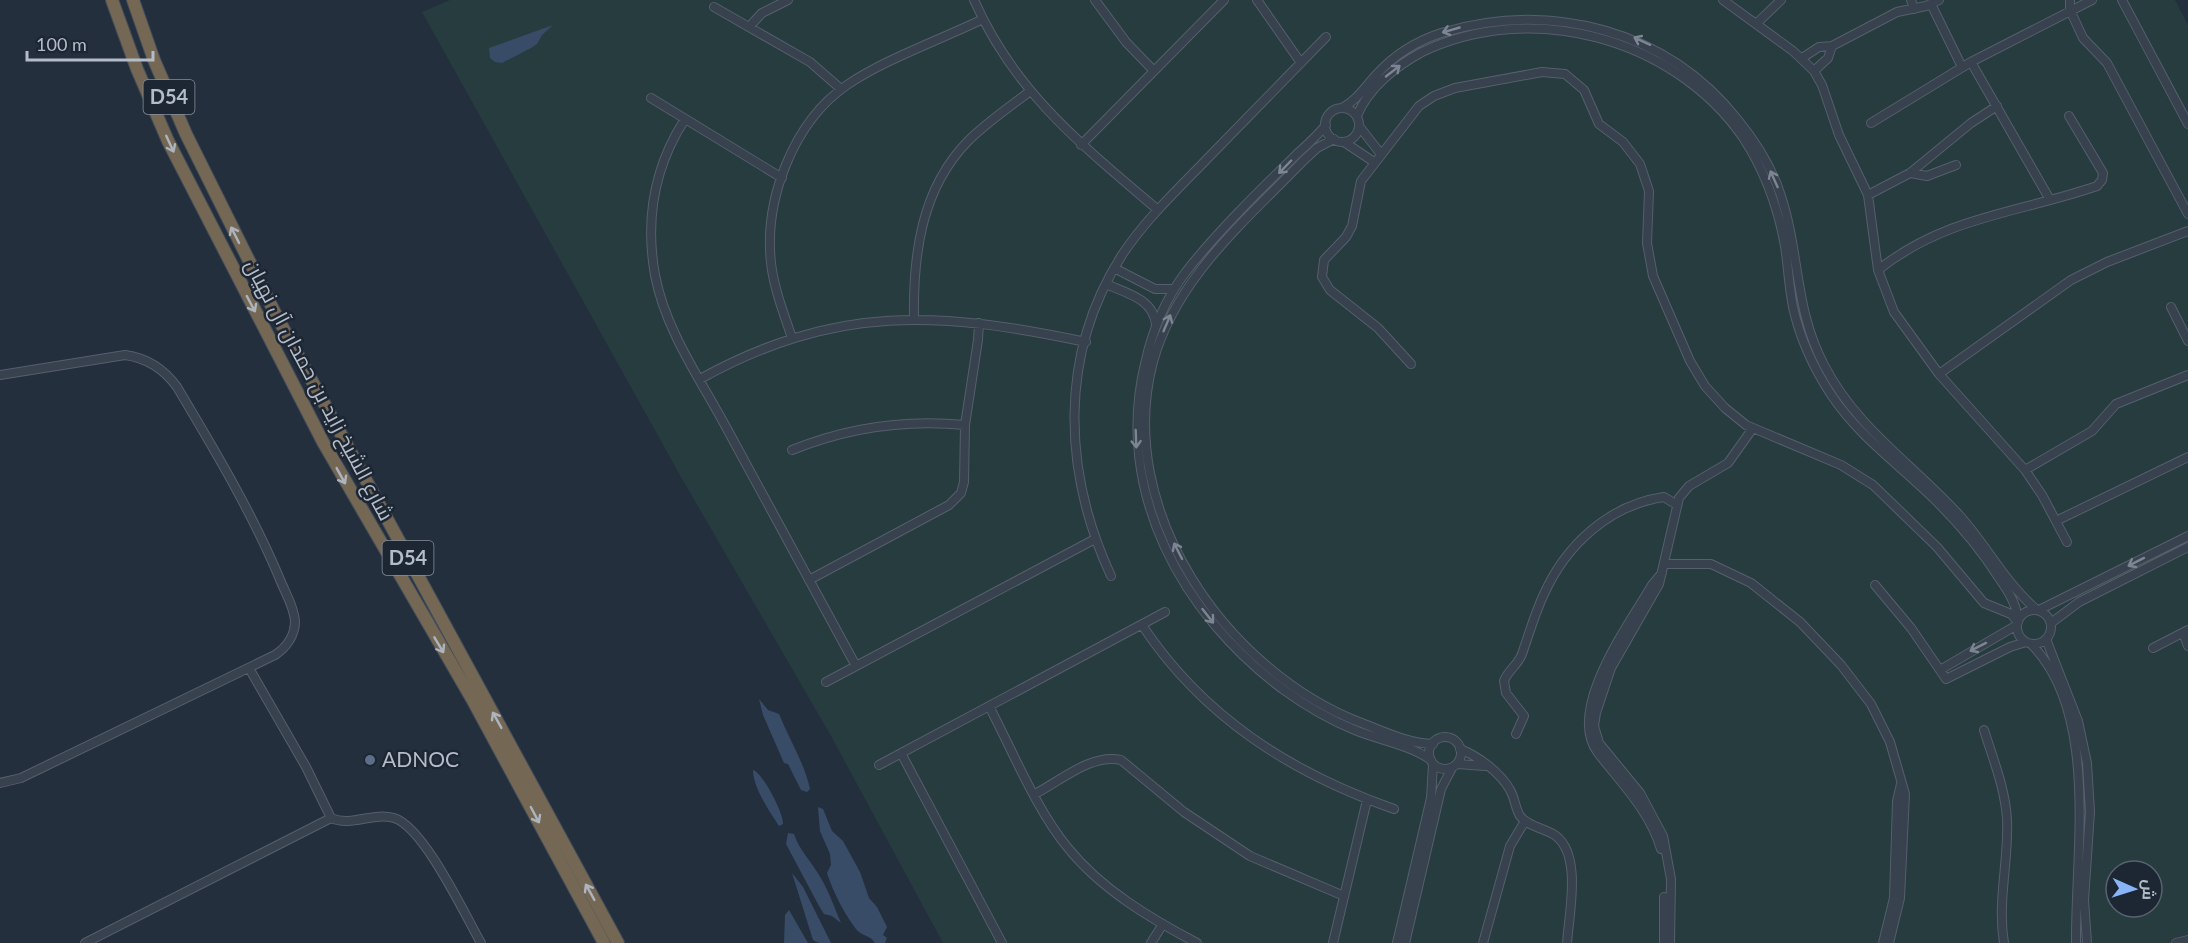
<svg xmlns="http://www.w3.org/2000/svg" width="2188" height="943" font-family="Lato,Cairo,sans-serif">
  <rect width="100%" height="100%" fill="#242f3e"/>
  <path fill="#263c3f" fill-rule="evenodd" d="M450,0h1725l13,25v918h-1245l-112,-207 -150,-259 -259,-465zM2116,871h36v36h-36z"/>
  <path fill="#394c67" d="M553,25l-11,10 -5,9 -6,4 -29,15 -7,-1 -5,-4 -1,-10z
    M759,699l9,11 11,4c10,25 25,48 31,75l-3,3 -6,-2 -13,-26 -4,-1 -21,-48z
    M753,770c10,3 31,44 30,54l-4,2c-10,-15 -26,-39 -26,-56z
    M818,807l5,2 9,22 11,10 17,31 9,26 8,9 10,20 -4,8 4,3 -2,5h-10c-4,-8 -14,-7 -19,-14 -12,-16 -23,-37 -29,-56l4,-8 -1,-11 -10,-23z
    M788,833l6,1c5,16 17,27 25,41 10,16 15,32 22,48l-9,-7 -8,-2 -5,-8 -33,-62z
    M792,873l11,14 28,56h-12l-6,-3z
    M789,910l19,33h-24l1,-28z"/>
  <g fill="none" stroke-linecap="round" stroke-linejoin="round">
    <g stroke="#565f6c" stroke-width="10">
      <path id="minor" d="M974,0c41,93 109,146 184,210
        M1095,0l31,42 28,29
        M1257,0l44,63
        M1723,0l70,51 21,20 8,14 17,50 29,60 10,75 16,42 45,62 86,96 17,25 25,47
        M1911,0l3,9
        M2070,0v10l13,28 24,25 81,151
        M2122,0l66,124
        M1931,4l31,63
        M714,7l96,55 31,27
        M1756,24l25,-24
        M749,27l13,-14 26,-13
        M1802,58l17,-11 13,-1 65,-34 29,-6 13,-6
        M1971,62l78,136
        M1814,71l14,-13 4,-12
        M651,98l131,80
        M1342,108c15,-8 23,-21 34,-33 17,-19 41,-34 65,-42 110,-33 226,-3 297,87 18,22 33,46 42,73 20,58 14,116 44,172 32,63 90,100 136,151 27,30 46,68 77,94
        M1325 125a17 17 0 1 1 34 0a17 17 0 1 1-34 0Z
        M1357,116c11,-28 39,-50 65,-64 109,-52 250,-15 320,84 22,33 36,71 43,110 3,20 4,41 8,61 7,32 21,62 39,89 27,40 64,66 98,99 25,24 50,53 69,83 9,13 17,25 19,41
        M685,119c-31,48 -40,100 -30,156 10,54 45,104 71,152 43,80 87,159 130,239
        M1871,123l100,-61 121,-62
        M1326,125c-9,11 -19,20 -29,29 -36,35 -82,80 -112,119 -20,27 -33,58 -40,91 -31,127 37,251 139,326 22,16 46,30 71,40 24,10 55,15 76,30
        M1359,126l21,27
        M1334,139l-17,9 -14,13c-58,60 -127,117 -150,201 -39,147 72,307 206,360 24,9 47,21 74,22
        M1344,142l30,20
        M1081,145l143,-145
        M1910,173l17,3 29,-11
        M1868,195l42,-22 61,-50 26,-17
        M1114,268l41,21h19
        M1878,270c68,-54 141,-57 219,-84l5,-6 1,-7 -34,-57
        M1106,284c20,9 48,15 50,41
        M2171,307l17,34
        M914,318c-1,-63 7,-129 54,-177 18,-18 40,-33 61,-49
        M792,338c-8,-24 -18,-49 -21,-75 -7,-63 22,-141 76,-178 36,-25 95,-46 136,-66
        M1411,364l-33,-36 -48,-38 -8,-13 2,-17 22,-23 6,-11 9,-45 58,-75 15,-10 21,-8 87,-16 23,2 19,16 15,34 24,18 17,22 9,27 -2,52 6,33 37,85 15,25 20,22 21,17 95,40 32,20 64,62 47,56 27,11 7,8
        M1939,374l132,-94 36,-18 81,-31
        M0,375l125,-20c22,3 39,14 52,32 37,62 76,127 104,195 5,12 13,25 14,39 0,14 -8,26 -20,34l-254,123 -21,5
        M700,379c136,-75 239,-68 386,-37
        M792,450c57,-23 112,-31 173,-25
        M2025,470l67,-39 24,-27 72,-29
        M2056,521l132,-64
        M1666,564h45l40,19 49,39 41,43 30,39 19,38 15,52 -5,104 -11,45
        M1111,576c-48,-104 -53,-221 11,-321 23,-35 54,-64 84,-95 40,-41 80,-82 120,-123
        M809,580l140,-75 12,-12 3,-11 1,-57 13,-85 1,-17
        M1875,585l36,43 35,51 64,-32 16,-5
        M2017 627a17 17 0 1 1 34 0a17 17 0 1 1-34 0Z
        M2039,610l149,-74
        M2051,623l28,-21 109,-55
        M1142,625c61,92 149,148 252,184
        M2183,633l5,13
        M2046,639l32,82 9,42 3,49 -6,88 3,43
        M2031,644c69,69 44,210 45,299
        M2153,648l35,-18
        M249,668l57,99 25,51c21,9 41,-6 63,0 30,9 71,97 87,125
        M1940,670l77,-45
        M826,682l269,-143
        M990,708c23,44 47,103 78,140 33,41 83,71 129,95
        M1984,730c9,29 21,58 23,89 2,42 -10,82 -3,124
        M1516,734l8,-18 -18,-23 -2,-12c4,-11 14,-16 18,-27 7,-20 13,-41 22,-60 22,-49 65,-89 120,-97l13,8
        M1429 753a16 16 0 1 1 32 0a16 16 0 1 1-32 0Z
        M1460,749c18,7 41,24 50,41 5,8 5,18 10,26 8,11 25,12 36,20 26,20 13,78 11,107
        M901,753l101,190
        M1457,764l28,2
        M879,765l286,-153
        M1035,794c25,-13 57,-41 86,-34l63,52 66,44 94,40
        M1661,849c-12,-39 -39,-65 -63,-96 -33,-43 32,-130 54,-168l10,-12
        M85,943l246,-125
        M1151,943l12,-19
        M1333,943l34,-143
        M1397,943l34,-145 2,-34
        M1405,943l36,-154 11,-21
        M1483,943l27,-97 15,-25
        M1664,943v-46
        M1670,943l1,-64 -8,-43 -23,-43 -41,-50 -5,-17 2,-13 15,-45 48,-84 20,-86 10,-12 39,-23 25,-35
        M1883,943l11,-45 3,-97 4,-17
        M2176,943l12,-3"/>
    </g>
    <g stroke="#434c59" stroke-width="14">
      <path id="highway" d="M112,0l25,69 31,72 155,301 149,257 132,244
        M133,0l21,60 32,74 89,179 343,630"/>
    </g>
    <use href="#minor" stroke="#38414e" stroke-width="8"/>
    <use href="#highway" stroke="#746855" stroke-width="12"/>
  </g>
  <defs><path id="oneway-shaft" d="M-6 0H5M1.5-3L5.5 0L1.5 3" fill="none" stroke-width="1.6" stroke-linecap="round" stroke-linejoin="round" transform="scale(1.5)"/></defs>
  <g stroke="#7c8592">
    <use href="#oneway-shaft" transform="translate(1451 30) rotate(164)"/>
    <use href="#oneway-shaft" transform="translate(1642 41) rotate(-155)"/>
    <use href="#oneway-shaft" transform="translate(1393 71) rotate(-38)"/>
    <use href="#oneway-shaft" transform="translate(1285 167) rotate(134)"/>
    <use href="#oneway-shaft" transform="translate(1774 179) rotate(-114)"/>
    <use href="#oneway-shaft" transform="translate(1167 323) rotate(-67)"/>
    <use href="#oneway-shaft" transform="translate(1136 439) rotate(88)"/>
    <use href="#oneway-shaft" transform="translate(1178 551) rotate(-117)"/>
    <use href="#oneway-shaft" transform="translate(2136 562) rotate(153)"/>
    <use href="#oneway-shaft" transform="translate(1208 616) rotate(52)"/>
    <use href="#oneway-shaft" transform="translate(1978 647) rotate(153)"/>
  </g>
  <g stroke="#aeb4bd">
    <use href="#oneway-shaft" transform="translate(170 144) rotate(65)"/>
    <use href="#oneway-shaft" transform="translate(235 235) rotate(-117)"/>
    <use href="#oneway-shaft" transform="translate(251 304) rotate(62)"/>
    <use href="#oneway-shaft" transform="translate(341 476) rotate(61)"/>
    <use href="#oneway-shaft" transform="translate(439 645) rotate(59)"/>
    <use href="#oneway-shaft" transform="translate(497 720) rotate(-119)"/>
    <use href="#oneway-shaft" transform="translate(535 815) rotate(62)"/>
    <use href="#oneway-shaft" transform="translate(590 892) rotate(-119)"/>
  </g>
  <circle fill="#5c6f8a" stroke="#1d2633" stroke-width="2" cx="370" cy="760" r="6"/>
  <g text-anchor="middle" stroke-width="5" stroke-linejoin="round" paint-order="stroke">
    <g fill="#1d2633" stroke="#878f9c" stroke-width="1.5">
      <rect x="143.5" y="80" width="51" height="34" rx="4.5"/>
      <rect x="382.5" y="541" width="51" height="34" rx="4.5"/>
    </g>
    <g font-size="20" font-weight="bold" fill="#b4bcc9">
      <text x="169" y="104">D54</text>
      <text x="408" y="565">D54</text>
    </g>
    <g font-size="21" fill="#b4bcc9" stroke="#1d2633">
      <text transform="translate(319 390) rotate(62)" y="7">شارع الشيخ زايد بن حمدان آل نهيان</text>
    </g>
    <g font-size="21" fill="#b4bcc9" stroke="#1d2633" text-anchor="start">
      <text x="382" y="767">ADNOC</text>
    </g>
  </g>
  <g transform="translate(2134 889) rotate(93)"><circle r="28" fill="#1d2633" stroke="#59626f" stroke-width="1.5"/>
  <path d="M0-4.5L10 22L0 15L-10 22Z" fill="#8ab4f8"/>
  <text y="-9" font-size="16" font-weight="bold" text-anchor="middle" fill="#b4bcc9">ش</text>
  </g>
  <path d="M27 51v9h126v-9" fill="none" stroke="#b4bcc9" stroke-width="3"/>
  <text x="36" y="51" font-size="18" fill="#b4bcc9" stroke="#1d2633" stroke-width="4.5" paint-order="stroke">100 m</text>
</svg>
